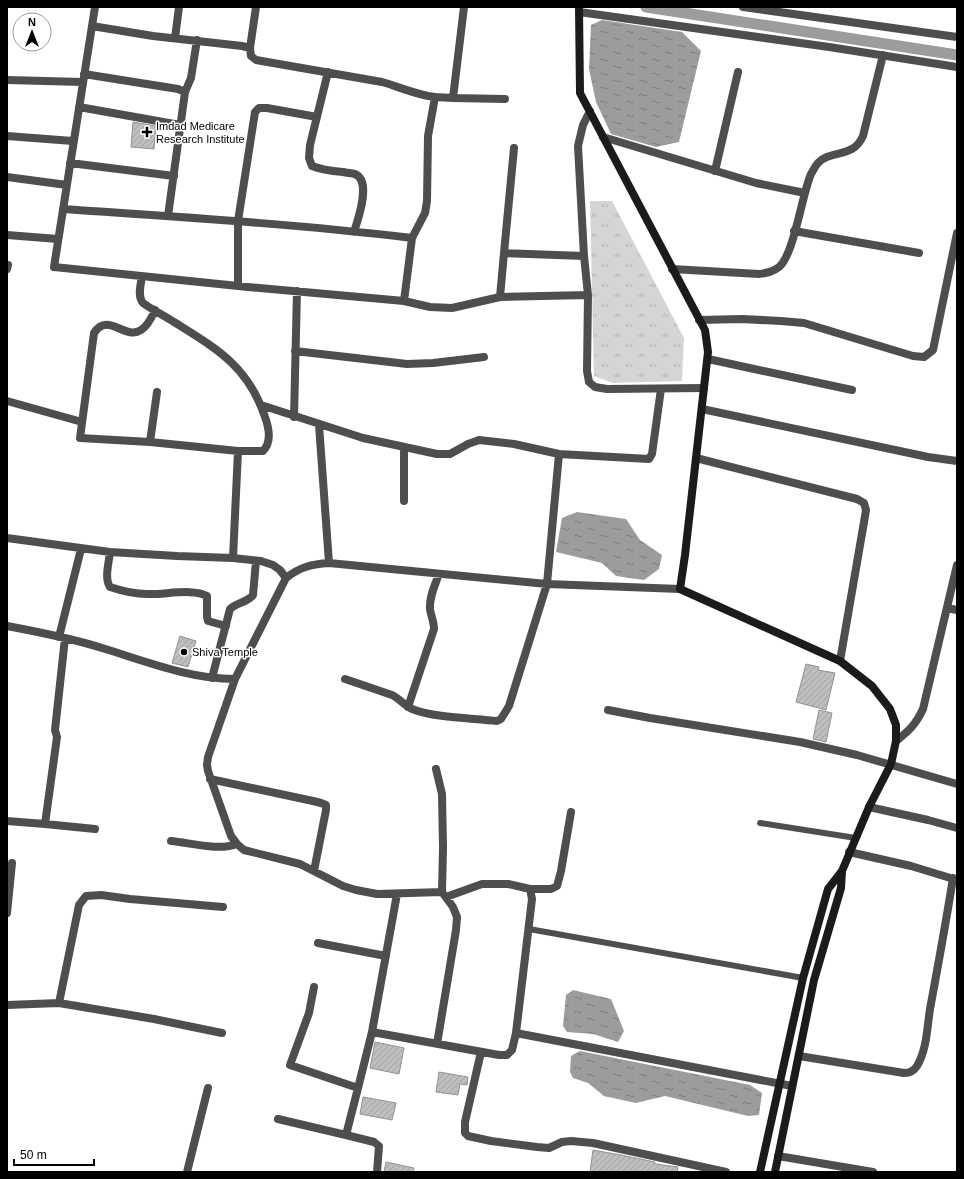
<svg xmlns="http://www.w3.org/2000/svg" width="964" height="1179" font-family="Arial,sans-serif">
  <defs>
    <pattern id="grass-tufts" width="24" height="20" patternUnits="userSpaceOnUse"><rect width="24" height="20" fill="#d5d5d5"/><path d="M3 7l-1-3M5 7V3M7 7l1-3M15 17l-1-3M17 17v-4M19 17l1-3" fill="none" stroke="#b5b5b5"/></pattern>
    <pattern id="water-ripples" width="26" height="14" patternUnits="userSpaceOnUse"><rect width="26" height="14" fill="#9c9c9c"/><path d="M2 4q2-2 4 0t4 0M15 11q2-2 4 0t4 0" fill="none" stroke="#7d7d7d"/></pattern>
    <pattern id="building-hatch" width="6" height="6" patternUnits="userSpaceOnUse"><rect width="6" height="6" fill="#bebebe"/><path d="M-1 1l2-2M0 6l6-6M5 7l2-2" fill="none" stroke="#a2a2a2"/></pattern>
  </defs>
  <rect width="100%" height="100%" fill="#fff"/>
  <path fill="url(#grass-tufts)" d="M590,201h22l72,137 -2,43 -69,2 -19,-7z"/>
  <path fill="url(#water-ripples)" d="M602,20l80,12 19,19 -22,91 -23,5 -45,-13 -15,-32 -7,-33 2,-44z
    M577,512l49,7 14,21 22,15 -3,14 -15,11 -28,-4 -14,-13 -46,-11 6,-34z
    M573,990l38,9 13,32 -6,11 -25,-8 -26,-2 -4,-6 3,-31z
    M580,1051l170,34 12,8 -3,22 -11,1 -83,-20 -29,7 -32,-7 -16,-13 -15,-5 -3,-6 1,-16z"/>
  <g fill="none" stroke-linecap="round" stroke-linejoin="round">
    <path stroke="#9c9c9c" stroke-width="11" d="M646,7l311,48"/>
  </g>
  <path fill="url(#building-hatch)" stroke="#929292" d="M133,122l23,4 -2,23 -23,-2z
    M180,636l16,5 -8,26 -16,-4z
    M806,664l13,3 -1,3 17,3 -9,37 -30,-8z
    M819,710l13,3 -6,29 -13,-3z
    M375,1042l29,6 -5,26 -29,-6z
    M439,1072l29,5 -1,8 -7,-1 -2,11 -22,-3z
    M363,1097l33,6 -4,17 -32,-6z
    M593,1150l28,5 34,7v2l23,3 -1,5h-87z
    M386,1162l28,6 -1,4h-29z"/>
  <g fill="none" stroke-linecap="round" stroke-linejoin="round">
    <path stroke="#4e4e4e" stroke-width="6" d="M760,823l96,15
      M529,929l274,49"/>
    <path stroke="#4e4e4e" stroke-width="8" d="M95,7l-41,260 194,20 156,14 8,-63 13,-25 2,-12 1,-65 7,-39 18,1 11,-91
      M743,7l214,30
      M579,12l250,35 128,20
      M92,26l61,10 89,10 8,2 1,8 5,4 126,22c18,5 34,13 53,15
      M175,38l4,-31
      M250,48l6,-41
      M328,72l-18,73 -1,13 3,8c10,4 20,5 31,6 4,1 8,1 12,2 17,7 3,45 -1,58
      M84,74l94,15 7,3 -17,124
      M7,80l76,2
      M185,92l6,-14 6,-38
      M453,98l52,1
      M79,107l101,18
      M7,136l66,5
      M603,137l153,46 49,10
      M514,148l-10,105 80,3 -6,-110 5,-21 7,-14
      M70,163l104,13
      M715,171l23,-99
      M7,177l60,8
      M63,209c117,8 233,15 349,29
      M794,231l125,22
      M7,235l51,4
      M504,253l-4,44 88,-2
      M584,256l4,39 -1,76 2,11 6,5 12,2 97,-1
      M7,269l1,-4
      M672,269l87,5c8,-1 14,-2 20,-7 15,-12 23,-73 32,-93 2,-3 4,-8 7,-11 13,-14 35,-4 45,-27l20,-81
      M142,276c-1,8 -5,20 1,27 6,5 24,14 31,19 43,27 74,44 91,95 4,11 7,25 -2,34h-25l-88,-9 -70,-4 14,-105c14,-22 31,8 47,-3 7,-4 11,-13 14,-20
      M238,286v-65l17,-109 4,-4h8l50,9
      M404,301l26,6 22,1 48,-11
      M699,320l43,-1 39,2 23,2 109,33 11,1 9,-7 24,-117
      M295,351l112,13 26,-1 51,-6
      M708,359l144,31
      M7,401l75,21
      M261,405l102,33 74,16h13l18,-10 11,-4 35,4 45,10 90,5 3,-5 9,-65
      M702,409l226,48 29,4
      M294,417l3,-126
      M319,425l10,138
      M150,442l7,-50
      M404,448v53
      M696,458l161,41 7,4 2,7 -2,12 -24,139
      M7,538l103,14 67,4 56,2 28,3 12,4 7,5 6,8
      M110,552c-1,11 -6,26 0,35 12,4 24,7 37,7 16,1 47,-6 60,2v21l1,4 18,5
      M233,558l5,-107
      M947,608l10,2
      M7,626c32,6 64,12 95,22 43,13 87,31 133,31
      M59,637l22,-88
      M65,638l-10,92 2,7 -12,87 50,5
      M212,678l18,-69c7,-7 17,-6 23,-14l3,-34
      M345,679l47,16c8,4 13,11 20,14 23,9 60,9 85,12l4,-2 8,-13 38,-122 12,-130
      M408,707l26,-78c0,-7 -3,-13 -4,-20 -1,-12 5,-24 9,-35
      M608,710l42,8 150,24 57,13 100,29
      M896,741c13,-10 20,-17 27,-32l34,-144
      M436,769l6,25 1,53 -1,45 11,15 4,10 -1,13 -19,114
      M210,779l103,22 8,2 5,2v5l-12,61
      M869,807l59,13 29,8
      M7,821l38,3
      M171,841c20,2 48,10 66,3
      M849,852l62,14 46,14
      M530,889h21l6,-3 4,-15 10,-59
      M442,892l-65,2 -21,-4 -13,-4 -43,-22 -56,-14 -7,-6 -6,-8 -23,-65 -1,-6 1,-8 27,-78 51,-101c14,-11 26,-14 43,-15l218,21 133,5
      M397,894l-25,138 127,23h8l5,-5 4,-17 16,-134 -2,-10 -22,-5h-26l-36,13
      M7,913l5,-50
      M318,943l68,13
      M314,987l-5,26 -19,52 68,23
      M59,1003l20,-98 7,-9 15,-1 29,4 93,8
      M7,1005l52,-2 95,16 68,14
      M516,1033l276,53
      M481,1052l-16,70v11l3,3 23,5 46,6 12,1 13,-6 9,-1 22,2 133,29
      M799,1056l105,17c6,0 10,-2 13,-7 10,-17 10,-38 13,-57 8,-43 16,-87 23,-131
      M278,1119l68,16 12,-47 14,-56
      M346,1135l28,7 5,4 -2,26
      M778,1156l95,16
      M187,1172l21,-84"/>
    <path stroke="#1b1b1b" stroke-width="8" d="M579,7l1,86 125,237 3,22 -23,203 -5,34 160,72 32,25 18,23 6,16v16l-5,23 -22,43 -27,64 -14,18 -25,89 -43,194
      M775,1172l39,-192 27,-92 1,-17"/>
  </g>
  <g fill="#000" stroke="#fff" stroke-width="1.5">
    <path d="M145 126h4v4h4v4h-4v4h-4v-4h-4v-4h4z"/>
    <circle cx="184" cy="652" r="4"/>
  </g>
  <g text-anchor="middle" stroke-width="3" stroke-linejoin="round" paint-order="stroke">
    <g font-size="11" fill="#000" stroke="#fff" text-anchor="start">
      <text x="156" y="130">Imdad Medicare<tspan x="156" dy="13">Research Institute</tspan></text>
      <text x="192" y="656">Shiva Temple</text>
    </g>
  </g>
  <rect width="964" height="1179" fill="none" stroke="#000000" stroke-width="16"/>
  <g transform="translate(32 32)"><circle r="19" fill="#ffffff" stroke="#999999"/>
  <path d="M0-3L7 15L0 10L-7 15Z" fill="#000000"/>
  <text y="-6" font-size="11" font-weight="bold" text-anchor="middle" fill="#000000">N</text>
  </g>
  <path d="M14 1159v6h80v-6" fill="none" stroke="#000000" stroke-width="2"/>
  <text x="20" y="1159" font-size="12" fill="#000000" stroke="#ffffff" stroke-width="3" paint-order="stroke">50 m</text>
</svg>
